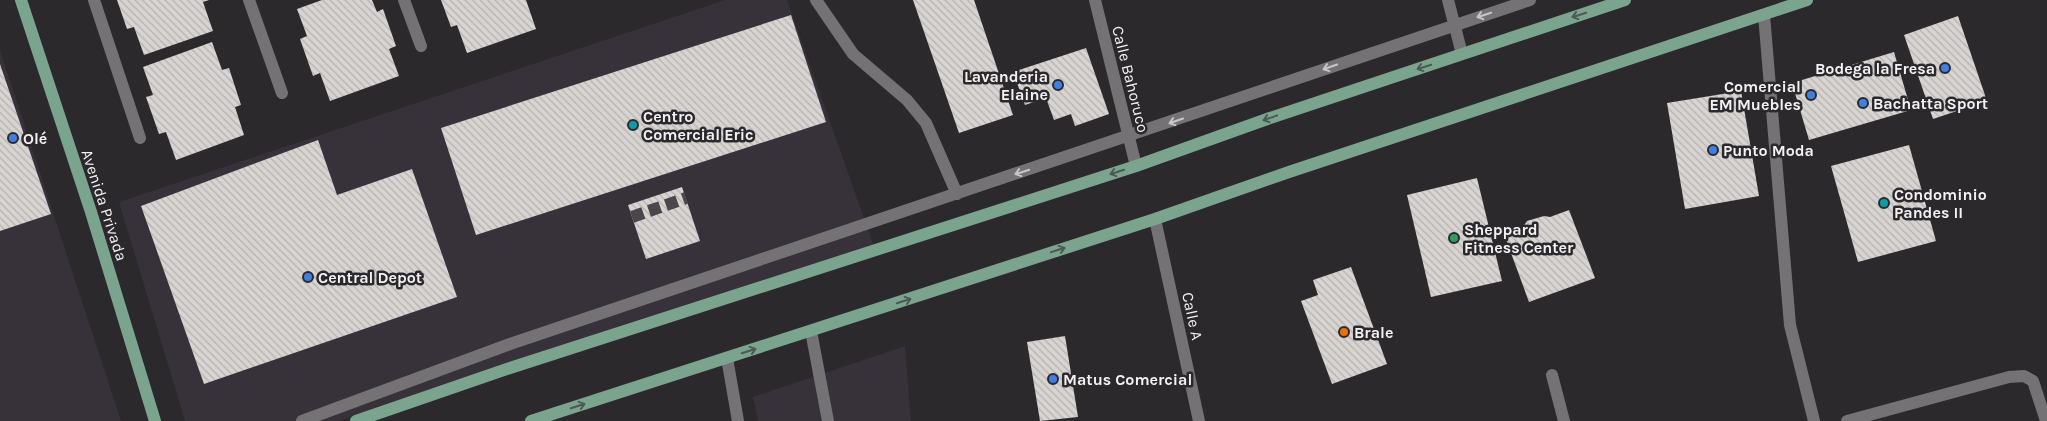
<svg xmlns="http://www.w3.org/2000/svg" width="2047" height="421" font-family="Karla,sans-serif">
  <defs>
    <pattern id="building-back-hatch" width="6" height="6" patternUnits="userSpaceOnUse" patternTransform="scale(1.25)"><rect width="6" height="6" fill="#d7d4d2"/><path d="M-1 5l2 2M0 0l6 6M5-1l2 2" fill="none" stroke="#b4b1b0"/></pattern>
  </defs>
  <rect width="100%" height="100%" fill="#2b292c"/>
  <path fill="#373139" d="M725,0h62l89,252 -537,169h-154l-66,-219z
    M0,50l121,371h-121z
    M905,346l6,75h-153l-5,-24z"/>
  <path fill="url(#building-back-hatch)" d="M117,0h92l-6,2 10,29 -69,24 -10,-28 -7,2z
    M322,0h50l5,12 6,-3 13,37 -7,3 10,27 -69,25 -10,-28 -7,3 -13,-37 7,-3 -10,-27z
    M441,0h85l10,29 -69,24 -10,-28 -6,2z
    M913,0h61l39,115 -54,18z
    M791,15l35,107 -350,113 -35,-107z
    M1958,16l29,85 -54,18 -29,-84z
    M212,42l10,28 7,-2 12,37 -6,2 9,28 -68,25 -10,-28 -7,2 -13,-37 7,-2 -10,-28z
    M1086,48l23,66 -34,12 -4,-12 -17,6 -8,-22 -21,7 -12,-33z
    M1894,52l17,58 -102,30 -17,-57z
    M0,64l51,150 -51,17z
    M1741,91l18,105 -74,13 -18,-106z
    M318,140l19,55 75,-26 45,128 -253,87 -63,-178z
    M1909,145l27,96 -78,21 -27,-96z
    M1477,178l25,103 -71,16 -24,-102z
    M682,187l18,54 -54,18 -18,-54z
    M1569,210l26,68 -66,24 -25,-68 19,-7 4,-6 17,-5 6,1z
    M1351,267l36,97 -55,20 -31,-83 17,-6 -5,-15z
    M1065,336l13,81 -38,4 -13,-79z"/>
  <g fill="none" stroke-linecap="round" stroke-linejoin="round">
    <path stroke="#49474a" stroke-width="12" stroke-dasharray="12 6" stroke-linecap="butt" d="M632,217l54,-19"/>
    <path stroke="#747274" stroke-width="12" d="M94,0l46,138
      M249,0l33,93
      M404,0l17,46
      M816,0l37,54 54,46 19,23 31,71
      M1095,0l41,166
      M1448,0l14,54
      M1764,15l26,310 24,96
      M1155,219l44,202
      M811,331l17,90
      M727,358l11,63
      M1552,375l12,46
      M302,421l208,-77 1020,-344
      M1847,421l162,-44 15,-1 9,5 13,40"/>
    <path stroke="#7ba48e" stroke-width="12" d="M21,0l70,212 64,209
      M356,421l154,-53 626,-202 134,-48 355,-118
      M531,421l624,-202 134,-47 518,-172"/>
  </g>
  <defs><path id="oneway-shaft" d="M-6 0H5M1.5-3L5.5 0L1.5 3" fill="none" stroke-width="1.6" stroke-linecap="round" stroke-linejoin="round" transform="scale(1.25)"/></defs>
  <g stroke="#c7c5c7">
    <use href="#oneway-shaft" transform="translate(1484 15) rotate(162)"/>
    <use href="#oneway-shaft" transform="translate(1330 67) rotate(161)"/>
    <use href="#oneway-shaft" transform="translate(1176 121) rotate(161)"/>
    <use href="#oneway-shaft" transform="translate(1022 172) rotate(162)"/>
  </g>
  <g stroke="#4b5a53">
    <use href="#oneway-shaft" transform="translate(1579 15) rotate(162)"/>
    <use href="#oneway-shaft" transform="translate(1424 67) rotate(162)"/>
    <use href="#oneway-shaft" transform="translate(1270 118) rotate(161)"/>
    <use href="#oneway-shaft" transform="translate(1117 172) rotate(162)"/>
    <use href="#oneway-shaft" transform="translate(1058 250) rotate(-18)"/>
    <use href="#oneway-shaft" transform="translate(904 301) rotate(-18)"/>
    <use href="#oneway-shaft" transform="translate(749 351) rotate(-18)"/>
    <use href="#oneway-shaft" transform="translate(578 406) rotate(-18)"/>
  </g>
  <g fill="#3f7fe0" stroke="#2b292c" stroke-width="2">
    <circle cx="1945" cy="68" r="5"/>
    <circle cx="1058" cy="85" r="5"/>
    <circle cx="1811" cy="95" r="5"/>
    <circle cx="1863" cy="103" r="5"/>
    <circle cx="13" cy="138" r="5"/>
    <circle cx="1713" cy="150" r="5"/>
    <circle cx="308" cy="277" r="5"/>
    <circle cx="1053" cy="379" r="5"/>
  </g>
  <g fill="#0f9aa8" stroke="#2b292c" stroke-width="2">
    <circle cx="633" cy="125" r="5"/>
    <circle cx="1884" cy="203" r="5"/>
  </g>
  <circle fill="#2e9e5b" stroke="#2b292c" stroke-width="2" cx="1454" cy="238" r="5"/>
  <circle fill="#e8710a" stroke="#2b292c" stroke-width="2" cx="1344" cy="332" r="5"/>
  <g text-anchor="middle" stroke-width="5" stroke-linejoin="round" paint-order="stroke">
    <g font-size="16" font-weight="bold" fill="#f3f1f3" stroke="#2b292c" text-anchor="start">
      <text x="1935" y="74" text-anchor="end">Bodega la Fresa</text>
      <text x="1048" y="82" text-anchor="end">Lavanderia<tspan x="1048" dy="18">Elaine</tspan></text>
      <text x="1801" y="92" text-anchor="end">Comercial<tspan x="1801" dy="18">EM Muebles</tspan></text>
      <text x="1873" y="109">Bachatta Sport</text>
      <text x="643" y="122">Centro<tspan x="643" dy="18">Comercial Eric</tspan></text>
      <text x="23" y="144">Olé</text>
      <text x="1723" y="156">Punto Moda</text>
      <text x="1894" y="200">Condominio<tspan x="1894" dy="18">Pandes II</tspan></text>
      <text x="1464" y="235">Sheppard<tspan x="1464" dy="18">Fitness Center</tspan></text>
      <text x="318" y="283">Central Depot</text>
      <text x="1354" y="338">Brale</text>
      <text x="1063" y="385">Matus Comercial</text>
    </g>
    <g font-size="16" fill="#f3f1f3" stroke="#2b292c">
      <text transform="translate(1131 79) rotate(76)" y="6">Calle Bahoruco</text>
      <text transform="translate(105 205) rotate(72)" y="6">Avenida Privada</text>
      <text transform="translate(1193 316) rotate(78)" y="6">Calle A</text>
    </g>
  </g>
</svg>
